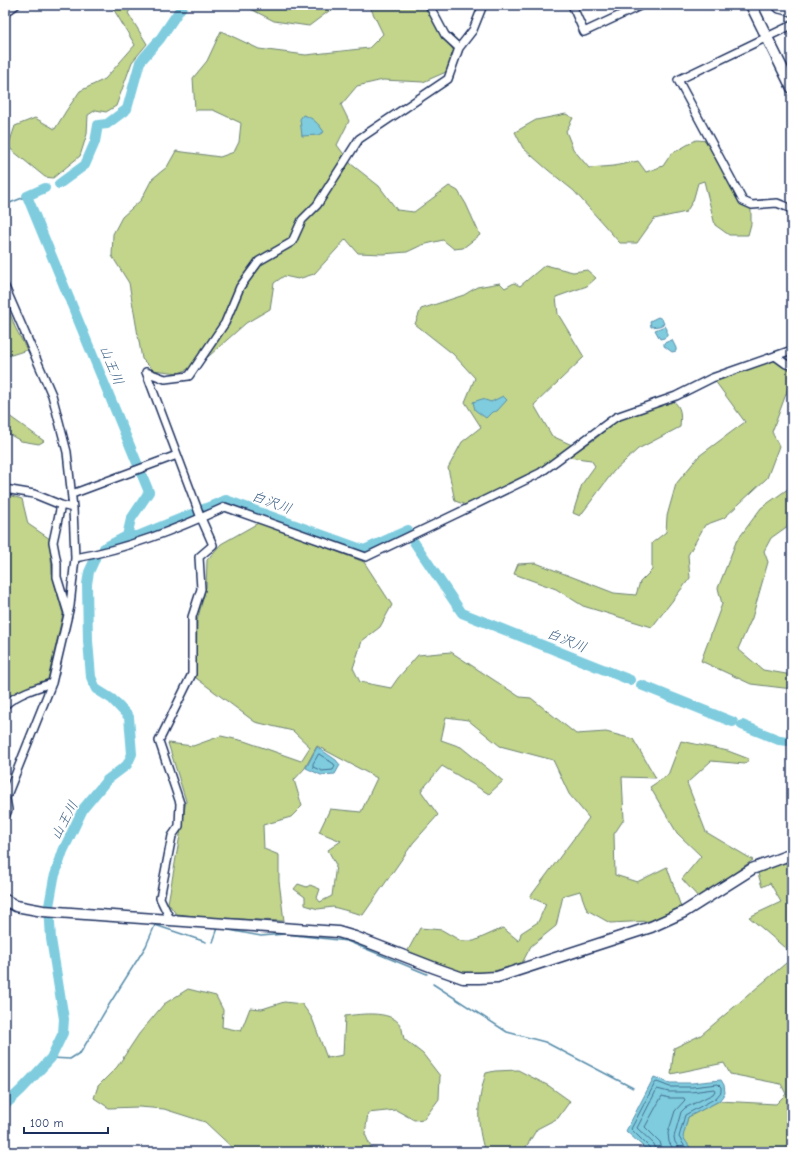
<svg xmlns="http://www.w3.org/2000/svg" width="797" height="1157" font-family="'Comic Neue','Klee One',sans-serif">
  <rect width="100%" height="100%" fill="#fff"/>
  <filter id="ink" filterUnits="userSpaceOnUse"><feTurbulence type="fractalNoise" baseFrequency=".025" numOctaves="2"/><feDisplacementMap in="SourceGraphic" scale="8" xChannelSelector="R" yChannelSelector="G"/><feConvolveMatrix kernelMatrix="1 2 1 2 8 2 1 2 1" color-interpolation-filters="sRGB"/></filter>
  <g filter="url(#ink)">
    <path fill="#c2d58b" stroke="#6e8274" d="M111,5h23l-6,8 19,31 -15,18 -16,44 -10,6 -10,-2 -8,5 -1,19 -7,22 -27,22 -8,-1 -37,-30 7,-21 20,-8 20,11 11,-18 14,-20 25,-12 30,-34z
      M243,5h94l-28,21 -35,-5z
      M369,5h56l18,31 11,15 -8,21 -23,10 -40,-2 -26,6 -16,19 8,16 -12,24 14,19 28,22 18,24 17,2 35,-26 9,5 8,13 14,31 -17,13 -9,1 -11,-9 -21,5 -15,7 -24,2 -25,-1 -12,-14 -32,35 -16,5 -14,-3 -10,7 -4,26 -24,14 -46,41 -21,9 -26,-3 -11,-11 -13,-76 -17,-27 1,-22 9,-17 19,-17 11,-21 15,-12 9,-16 44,6 14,-5 5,-10 2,-19 -28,-13h-18l-2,-32 14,-17 14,-30 38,18 47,6 63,-7 14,-14z
      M566,114l7,4 -7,13 7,18 16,19 25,-2 24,-5 8,11 17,-6 8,-12 25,-14 14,1 32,62 9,6v15l-3,11h-19l-14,-10 -11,-44 -6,2 -5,18 -7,11 -32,7 -17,24h-17l-46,-52 -26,-21 -25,-22 -8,-16 21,-12z
      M545,265l28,7 14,-2 9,8 -9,8 -31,11 2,17 26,43 -50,48 18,31 20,9 -30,23 -76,37 -11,-4 -7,-33 14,-26 19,-15 -16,-25 10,-24 -22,-24 -38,-30 6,-15 43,-14 13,-8 23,-4 5,5 9,-5 6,3z
      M5,300l10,27 12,23 -22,7z
      M773,360l13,7 6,1v17l-3,1 -17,46 7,14 -12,32 -43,40 -19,7 -17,30 2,23 -38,49 -69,-21 -27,-17 -42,-15 4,-10 18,-1 78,30 22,2 4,-13 12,-12v-27l14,-11 1,-16 9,-32 23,-28 46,-34 -30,-41z
      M672,400c10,7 9,15 8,27l-42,22 -25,23 -33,44 -7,-3 9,-29 13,-18 -4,-6 -23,-3 27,-18 24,-20z
      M5,413l39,28 -5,3 -18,-3 -16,-9z
      M792,486v37l-21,15 -7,13 4,11 -16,56 -14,31 25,21 29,5v14l-41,-5 -50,-23 21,-57 -4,-16 18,-46 25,-34z
      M5,494l17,5 6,25 22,15 2,35 11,40 -15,65 -43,20z
      M260,522l104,40 28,43 -12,22 -18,14 -9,27 7,14 31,6 7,-10 20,-23 33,-3 69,45 11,1 45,36 30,-2 27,7 23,39 -34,-1 2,42 -10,15 1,41 22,7 30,-15 14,40 -31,14 -40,2 -23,-13 -7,-19 -17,5 -7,30 -25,20 -9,17c-14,4 -40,13 -54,11 -21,-3 -42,-13 -62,-20l14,-26 22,2 19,11h13l29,-13 16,13 2,-8 17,-11 8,-18 -16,-7 59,-79 -20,-24 -16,-34 -53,-14 -32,-26 -22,-3 -5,23 20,7 42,34 -14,13 -47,-28 -21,25 17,24 -25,28 -50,72 -30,-8 -15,2 -13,-4v-8l-11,-8 4,-5 9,3 3,-2 10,4 -3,9 3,4 12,-6 4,-31 -8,-15 13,-9 -22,-9 11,-23 31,3 16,-34 -60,-32 -12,22 -11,12 8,26 -11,11 -28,8 1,24 15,6v26l5,40 -72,-3 -36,-4 -8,-11 18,-102 -18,-58 25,3 28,-10 23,5 57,20 9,-14 -17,-16 -38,-9 -59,-44 1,-57 9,-34 1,-27 14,-16z
      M681,741l47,10 21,8 -4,5 -34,-3 -24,22 19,49 47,28 -54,38 -17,-19 19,-23 -24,-23 -27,-46 18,-12z
      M790,862l2,7v85l-43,-37 32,-15 -11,-19 -8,4 -5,-17z
      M792,958v194h-99l-11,-15 6,-20 31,-16 57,3 10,-10 -5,-10 -51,-10 -6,-11 -53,11 3,-26 27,-13z
      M188,989l28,7 7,14 -1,17 19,4 9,-23 12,1 22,-7 18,2 10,14 15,40 16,-3 2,-39c16,-2 51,-7 57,13 1,3 1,7 2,10l19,15 17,22 -1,23 -15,20 -10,1 -18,-10 -28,3 -3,21 8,18h-136l-32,-30 -41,-13 -25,-2 -30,1 -15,-10 4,-12 19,-19 22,-33 25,-30z
      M518,1070l31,16 21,15 -12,17 -21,11 -14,23h-38c-9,-29 -8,-50 1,-79l9,-2z"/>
    <path fill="#7fccde" stroke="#578dab" d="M303,115c9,2 16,9 21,17l-6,3 -16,1 -2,-17z
      M658,317l4,2 2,5 -5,2 -8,1 -1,-6z
      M665,326l2,3v7l-3,2 -4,1 -5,-9z
      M672,340l4,8v3l-4,1 -8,-6v-3z
      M503,396l4,4 -10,11 -5,1 -6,6 -11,-8 -2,-8 9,-3 9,3z
      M317,747l19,13 4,5 -5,9 -14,1 -15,-7z
      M654,1077l16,6h22l29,-3 3,5 1,8 -6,8 -31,16 -5,20 10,15h-44l-23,-21z"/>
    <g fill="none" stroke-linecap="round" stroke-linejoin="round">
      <path stroke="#436e91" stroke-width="1" d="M319,754l15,10 1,2 -2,4 -11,1 -9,-4v-3z
        M652,1152l-2,-4 -19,-19 24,-46 2,-1 13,5h22l26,-3 3,3v5l-5,6 -31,17 -6,22 9,15
        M657,1152l-3,-8 -17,-16 20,-39 12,3h22l23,-3 1,2 -2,3 -28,14 -4,4 -7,25 1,5 7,10
        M663,1152l-3,-10 -15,-15 17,-31 7,2h15l1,2 -10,11 -7,22 1,9 6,10"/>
      <path stroke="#578dab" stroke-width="1.5" d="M5,205l22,-9
        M213,942l5,-14 43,8 24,-2 62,7 80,33
        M433,984l74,48 38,10 88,46
        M51,1058l19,1 11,-7 26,-44 39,-62 9,-21 51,17"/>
      <path stroke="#7fccde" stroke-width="10" d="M59,184l26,-19 10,-23 3,-17 9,-1 20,-15 13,-47 20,-23 23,-34
        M45,188l-18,8 122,296 -18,27 -4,17
        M414,542l48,71 168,67
        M104,548l23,-12h11l88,-36 138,50 44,-20
        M641,685l92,37
        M742,725l37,15 9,1
        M5,1105l17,-16 29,-31 12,-25 1,-14 -13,-80 -2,-33 5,-28 9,-27 20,-42 24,-29 20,-15 5,-11 -3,-37 -17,-18 -16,-10 -5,-12 -3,-36 -1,-57 2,-12 6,-13"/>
      <g stroke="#1b2f5e" stroke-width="10">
        <path id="street" d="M429,5l16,30 14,13
          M572,5l12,27 58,-27
          M775,5l4,4 13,3
          M5,13l11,-8
          M792,25l-114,55 65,121 9,4 25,-2 15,6
          M5,287l47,108 15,57 6,56 -12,-3 -8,37 4,21v14l11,36
          M775,356l11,8 6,1
          M146,372l55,146 12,27 -14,12 2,32 -9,28v57l-33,67 21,62 -1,23 -7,10 -12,62 10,21
          M146,372l19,7 24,-3 36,-53 15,-36 19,-26 33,-19 10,-22 15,-15 42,-66 89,-60 11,-31 14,-18 10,-25
          M5,489l29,5 27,11
          M72,494l105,-39
          M75,558c52,-9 102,-29 150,-51l141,50 94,-45 80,-39 76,-56 60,-21 36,-18 80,-28
          M5,705c12,-11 31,-17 47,-22
          M5,817l3,-7 -2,-12 46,-115 18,-77 5,-48 -2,-50"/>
      </g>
      <g stroke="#1b2f5e" stroke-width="13">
        <path id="secondary" d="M751,5l41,83
          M5,900l11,6 27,5 295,21 17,5 80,31 28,10h16l18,-1 154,-50 33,-15 68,-43 40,-15"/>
      </g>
      <use href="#street" stroke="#fff" stroke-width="7"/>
      <use href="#secondary" stroke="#fff" stroke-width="10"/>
    </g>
  </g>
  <g text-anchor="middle" stroke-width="3" stroke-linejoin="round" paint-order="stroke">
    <g font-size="14" font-style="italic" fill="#395e84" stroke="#fff">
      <text transform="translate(112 365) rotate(68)" y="5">山王川</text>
      <text transform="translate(272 502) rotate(20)" y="5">白沢川</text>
      <text transform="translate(567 640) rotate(22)" y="5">白沢川</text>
      <text transform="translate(64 820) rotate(-62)" y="5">山王川</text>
    </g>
  </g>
  <rect width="797" height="1157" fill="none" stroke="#fff" stroke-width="20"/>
  <rect x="10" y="10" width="777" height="1137" fill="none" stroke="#1b2f5e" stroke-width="1.5" filter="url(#ink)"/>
  <path d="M24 1127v6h84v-6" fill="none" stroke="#1b2f5e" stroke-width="2"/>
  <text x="30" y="1127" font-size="12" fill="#1b2f5e" stroke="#ffffff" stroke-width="3" paint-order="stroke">100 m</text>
</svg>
